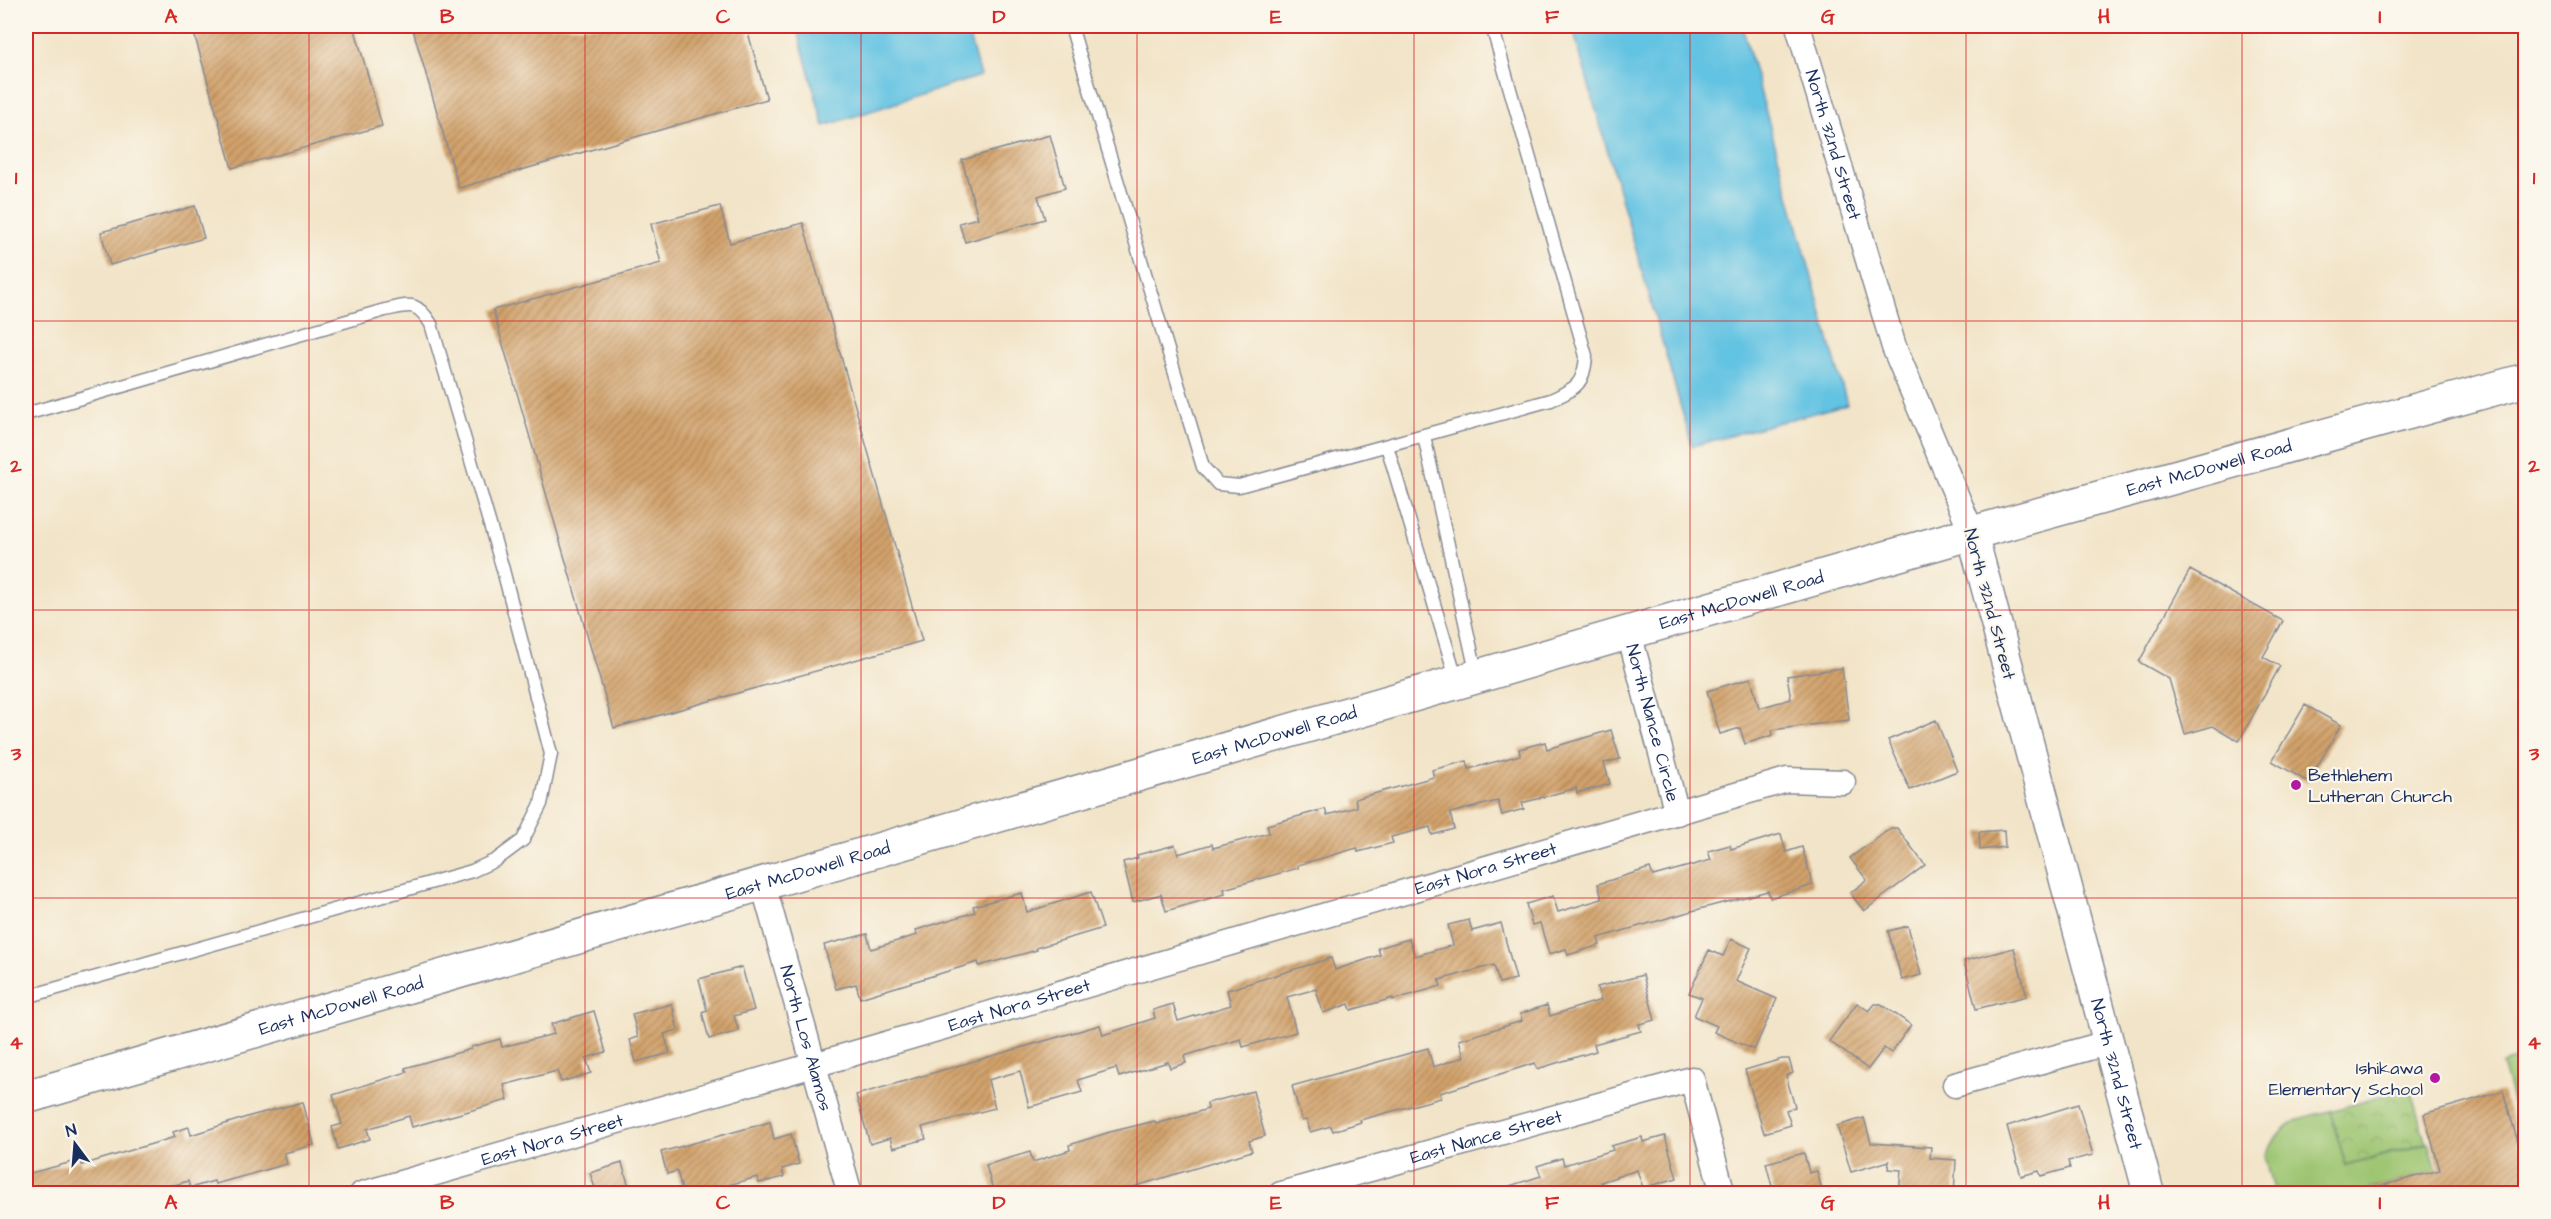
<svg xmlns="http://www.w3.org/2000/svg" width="2551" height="1219" font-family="'Architects Daughter',sans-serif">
  <defs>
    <pattern id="park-crowns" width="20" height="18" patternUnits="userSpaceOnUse" patternTransform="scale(1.5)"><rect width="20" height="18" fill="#9dc571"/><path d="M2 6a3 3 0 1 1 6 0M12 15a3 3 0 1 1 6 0" fill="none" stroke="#7fa060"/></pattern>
    <pattern id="building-hatch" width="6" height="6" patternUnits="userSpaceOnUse" patternTransform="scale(1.5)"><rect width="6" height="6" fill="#d2a26b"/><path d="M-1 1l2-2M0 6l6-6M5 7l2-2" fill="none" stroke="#aa845b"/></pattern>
  </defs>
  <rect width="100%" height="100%" fill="#fbf7ec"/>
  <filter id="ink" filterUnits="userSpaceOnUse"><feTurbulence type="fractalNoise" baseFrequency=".0167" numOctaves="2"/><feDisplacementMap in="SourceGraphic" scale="12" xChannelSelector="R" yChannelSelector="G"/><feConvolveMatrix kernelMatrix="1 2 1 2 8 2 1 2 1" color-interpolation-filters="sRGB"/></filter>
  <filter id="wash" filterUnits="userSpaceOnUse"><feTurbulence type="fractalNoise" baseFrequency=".008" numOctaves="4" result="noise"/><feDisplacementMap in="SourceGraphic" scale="24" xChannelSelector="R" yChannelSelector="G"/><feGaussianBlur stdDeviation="1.35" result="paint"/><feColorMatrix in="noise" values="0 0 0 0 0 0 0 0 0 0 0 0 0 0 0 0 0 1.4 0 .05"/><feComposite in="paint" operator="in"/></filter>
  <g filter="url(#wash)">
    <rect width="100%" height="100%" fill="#f2e4c8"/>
    <path fill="#9dc571" stroke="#5c7a68" stroke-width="1.5" d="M2525,1057l1,85 -2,1 -22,-79z
      M2330,1111l16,55 83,-23 8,28 -67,18 1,4h-96l-10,-37c17,-34 29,-37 65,-45z"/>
    <path fill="url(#park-crowns)" stroke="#5c7a68" stroke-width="1.5" d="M2410,1088l16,55 -80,23 -16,-55z"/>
    <path fill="#64c3e2" stroke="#4079a0" stroke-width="1.5" d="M796,26h170l14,50 -156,50z
      M1572,26h170l105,378 -155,42z"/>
    <g id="blocks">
      <path fill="url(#building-hatch)" d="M192,26h162l28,100 -150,42z
        M412,26h334l21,73 -308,89z
        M1050,135l15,53 -27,8 7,23 -80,23 -6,-19 19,-5 -16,-58z
        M195,206l9,32 -94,27 -9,-33z
        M720,206l10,37 73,-20 119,418 -308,87 -121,-418 168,-47 -10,-39z
        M2190,570l93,51 -20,36 17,9 -41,75 -26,-15 -28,8 -16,-55 -30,-17z
        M1842,668l7,52 -77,10 1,5 -28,9 -5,-16 -20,6 -13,-43 44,-13 8,30 32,-9 -4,-23z
        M2305,705l36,20 -33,57 -36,-21z
        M1936,720l21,51 -47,19 -22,-50z
        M1611,730l9,29 -16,4 6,21 -33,9 -1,-5 -54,15 2,6 -22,6 -4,-14 -48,12 4,16 -22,6 -2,-8 -39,10 2,6 -35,9 -1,-4 -59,17v3l-74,21 1,5 -59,17 -5,-17 -28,8 -10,-40 15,-4 -1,-3 38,-10 3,9 34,-10 1,4 56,-15 -2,-8 58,-16 2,6 30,-8 -2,-8 79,-22 -2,-7 35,-9 2,8 51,-14 -1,-6 26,-7 2,7z
        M1891,828h6l28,37 -61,46 -14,-18 17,-13 -17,-22z
        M2004,830l1,17 -25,3 -1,-18z
        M1781,834l5,18 16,-5 11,38 -43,13 -2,-7 -76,20 -94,27 2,7 -32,10 -2,-6 -17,5 -9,-31 -8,2 -6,-21 27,-8 5,16 44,-13 -4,-15 52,-16 3,8 58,-16 -3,-9 22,-6 1,4z
        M1091,892l12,36 -67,20 1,2 -58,16 -1,-4 -118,36 -4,-14 -20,5 -12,-44 43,-11 4,15 46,-14 -1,-5 59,-18 -2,-6 49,-13 5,19z
        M1469,920l3,11 29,-8 15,56 -17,4 -5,-18 -55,15 2,6 -48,14v-2l-42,12 -2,-6 -26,9 -7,-24 -29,8 9,35 -53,15 -2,-8 -57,17 2,7 -16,5 -2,-6 -49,15 -3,-9 -38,12 4,12 -53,15 -9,-36 -32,9 7,28 -73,19 4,12 -33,9 -3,-10 -20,6 -14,-49 244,-70 3,10 52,-17 -2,-8 20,-6 5,17 53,-16 -4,-15 104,-32 4,12 45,-15 -2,-7 31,-9 6,17 38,-11 -5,-20z
        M1908,926l13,49 -19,5 -14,-49z
        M1731,939l20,9 -15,33 41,18 -23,51 -40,-18 3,-6 -23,-10 8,-18 -13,-5 20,-43 14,6z
        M2014,948l13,48 -51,13 -12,-48z
        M742,967l12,43 -20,6 5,15 -30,8 -7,-27 5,-2 -8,-31z
        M1643,975l12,45 -16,4 2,7 -47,13 2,7 -59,18 -2,-6 -95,30 1,5 -81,22 1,2 -28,9 -2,-5 -21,6 -3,-12 -5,1 -10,-35 136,-38 5,19 31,-10 -5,-17 63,-19 -2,-7 27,-9 3,11 51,-16 -4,-13z
        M1857,1003l12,8 6,-7h6l30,21 -20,28 -7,-5 -16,21 -39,-28z
        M672,1004l6,26 -14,4 6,19 -34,9 -6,-22 8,-3 -6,-23z
        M594,1011l12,41 -20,6 5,15 -30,9 -4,-11 -53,14 4,15 -96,27 -3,-11 -42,13 3,10 -32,10 -6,-22 10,-3 -9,-29 74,-23 -2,-4 66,-19v-2l29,-8 2,8 52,-13 -3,-10z
        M1782,1059h7l4,14 -7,3 9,31 -9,3 5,15 -27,8 -19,-63z
        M1253,1091l12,45 -16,5 3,10 -142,43h-116l-8,-29 44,-13 3,10 37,-12 -1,-5 41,-13 45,-11 1,3 52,-15 -1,-6z
        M2503,1091l16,55 7,-1v49h-152l-1,-6 67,-18 -16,-56z
        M303,1102l11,43 -30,8 3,11 -72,20 -1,-3 -24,7 -2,-7 -43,13h-112l-6,-20 53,-14 2,5 93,-28 -2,-5 16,-5 2,8 59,-19z
        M2078,1104l15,51 -25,6 2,7 -29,8 -2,-5 -18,5 -14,-50z
        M1864,1118l7,25 60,4 -1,11 26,2 -2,34h-55l2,-24 -13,-1 1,-8 -38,11 -14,-46z
        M770,1122l4,17 17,-5 8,30 -17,5 2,8 -25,6 -2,-6 -59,17h-15l-6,-23 -10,3 -6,-22z
        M1665,1136l12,42 -34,10 -6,-18 -36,12 4,11 -107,1 -1,-4 44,-14 -4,-10 25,-8 2,7 49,-15 -2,-4 31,-9 1,5z
        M1804,1153l5,20 8,-2 6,23h-49l-8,-31z
        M622,1163l9,31h-34l-7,-21z"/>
    </g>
  </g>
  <g filter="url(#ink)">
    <use href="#blocks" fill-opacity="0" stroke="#868a93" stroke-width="1.5"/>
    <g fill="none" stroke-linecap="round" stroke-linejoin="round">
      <g stroke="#868a93" stroke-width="15">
        <path id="service" d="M1071,26l132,441 15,17 21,2 312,-86c25,-12 33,-15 35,-44l-94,-330
          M26,414l359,-104c25,-5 31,-10 46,14l71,242 49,188 -10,50 -18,36 -27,20 -24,11 -446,126
          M1424,436l53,240
          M1387,446l70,235"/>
      </g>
      <g stroke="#868a93" stroke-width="27">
        <g id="minor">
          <path id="s1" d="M1798,26l96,321 78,186"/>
          <path id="s2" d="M1629,633l48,180"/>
          <path id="s3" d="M763,884l87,310"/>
          <path d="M1955,1085l152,-42"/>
          <path id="s4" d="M362,1194l452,-129 973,-285 56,2"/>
          <path id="s5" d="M1281,1194l411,-115 31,115"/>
        </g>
      </g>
      <g stroke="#868a93" stroke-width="33">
        <g id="tertiary">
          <path id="s6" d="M1972,533l177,661"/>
        </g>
      </g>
      <g stroke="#868a93" stroke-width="36">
        <g id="secondary">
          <path id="s7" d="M26,1097l1946,-564 554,-153"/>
        </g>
      </g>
      <use href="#service" stroke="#fff" stroke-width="12"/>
      <use href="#minor" stroke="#fff" stroke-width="24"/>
      <use href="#tertiary" stroke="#fff" stroke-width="30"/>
      <use href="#secondary" stroke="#fff" stroke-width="33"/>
    </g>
  </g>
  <path fill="none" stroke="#d62828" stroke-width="1.5" stroke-opacity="0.55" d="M309,26v1168M585,26v1168M861,26v1168M1137,26v1168M1414,26v1168M1690,26v1168M1966,26v1168M2242,26v1168M26,321h2500M26,610h2500M26,898h2500"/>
  <g fill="#b5179e" stroke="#fbf7ec" stroke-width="2">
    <circle cx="2296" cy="785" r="6"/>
    <circle cx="2435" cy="1078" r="6"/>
  </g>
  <g text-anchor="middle" stroke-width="4.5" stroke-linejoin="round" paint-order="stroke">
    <g font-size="18" fill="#1b2f5e" stroke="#fbf7ec">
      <text dy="6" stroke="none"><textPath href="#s1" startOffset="124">North 32nd Street</textPath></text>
      <text dy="6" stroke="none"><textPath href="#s7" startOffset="2272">East McDowell Road</textPath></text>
      <text dy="6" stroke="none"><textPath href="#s7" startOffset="1786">East McDowell Road</textPath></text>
      <text transform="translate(1990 604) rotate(75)" y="6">North 32nd Street</text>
      <text dy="6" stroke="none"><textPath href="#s2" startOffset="93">North Nance Circle</textPath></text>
      <text dy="6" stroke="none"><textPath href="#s7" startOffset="1300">East McDowell Road</textPath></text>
      <text dy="6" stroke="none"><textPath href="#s4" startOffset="1170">East Nora Street</textPath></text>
      <text dy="6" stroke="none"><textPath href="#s7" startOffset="814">East McDowell Road</textPath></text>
      <text dy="6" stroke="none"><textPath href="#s4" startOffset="684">East Nora Street</textPath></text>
      <text dy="6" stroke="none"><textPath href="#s7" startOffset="328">East McDowell Road</textPath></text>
      <text dy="6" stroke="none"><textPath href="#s3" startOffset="160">North Los Alamos</textPath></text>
      <text dy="6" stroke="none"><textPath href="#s6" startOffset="560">North 32nd Street</textPath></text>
      <text dy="6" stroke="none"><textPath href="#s5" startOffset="213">East Nance Street</textPath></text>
      <text dy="6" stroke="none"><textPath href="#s4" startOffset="198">East Nora Street</textPath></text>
    </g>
    <g font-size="18" fill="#1b2f5e" stroke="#fbf7ec" text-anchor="start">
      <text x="2308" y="781">Bethlehem<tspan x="2308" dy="21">Lutheran Church</tspan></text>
      <text x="2423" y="1074" text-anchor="end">Ishikawa<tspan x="2423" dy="21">Elementary School</tspan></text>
    </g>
  </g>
  <rect width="2551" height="1219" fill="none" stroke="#fbf7ec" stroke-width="66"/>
  <g transform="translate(75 1144) rotate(344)" stroke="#fbf7ec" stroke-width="4.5" paint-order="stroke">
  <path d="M0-4.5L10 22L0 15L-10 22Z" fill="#1b2f5e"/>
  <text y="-9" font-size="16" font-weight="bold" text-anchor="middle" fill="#1b2f5e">N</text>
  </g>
  <rect x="33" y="33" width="2485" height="1153" fill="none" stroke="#d62828" stroke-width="2"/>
  <g font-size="20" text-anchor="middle" font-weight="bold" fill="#d62828">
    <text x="171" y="23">A</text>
    <text x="447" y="23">B</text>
    <text x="723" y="23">C</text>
    <text x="999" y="23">D</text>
    <text x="1276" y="23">E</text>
    <text x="1552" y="23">F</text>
    <text x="1828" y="23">G</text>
    <text x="2104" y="23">H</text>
    <text x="2380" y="23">I</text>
    <text x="16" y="184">1</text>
    <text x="2534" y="184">1</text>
    <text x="16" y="472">2</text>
    <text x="2534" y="472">2</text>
    <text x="16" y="760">3</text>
    <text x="2534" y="760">3</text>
    <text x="16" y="1049">4</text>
    <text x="2534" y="1049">4</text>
    <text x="171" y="1209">A</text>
    <text x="447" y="1209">B</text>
    <text x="723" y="1209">C</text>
    <text x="999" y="1209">D</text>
    <text x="1276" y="1209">E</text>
    <text x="1552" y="1209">F</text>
    <text x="1828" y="1209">G</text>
    <text x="2104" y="1209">H</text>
    <text x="2380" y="1209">I</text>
  </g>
</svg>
